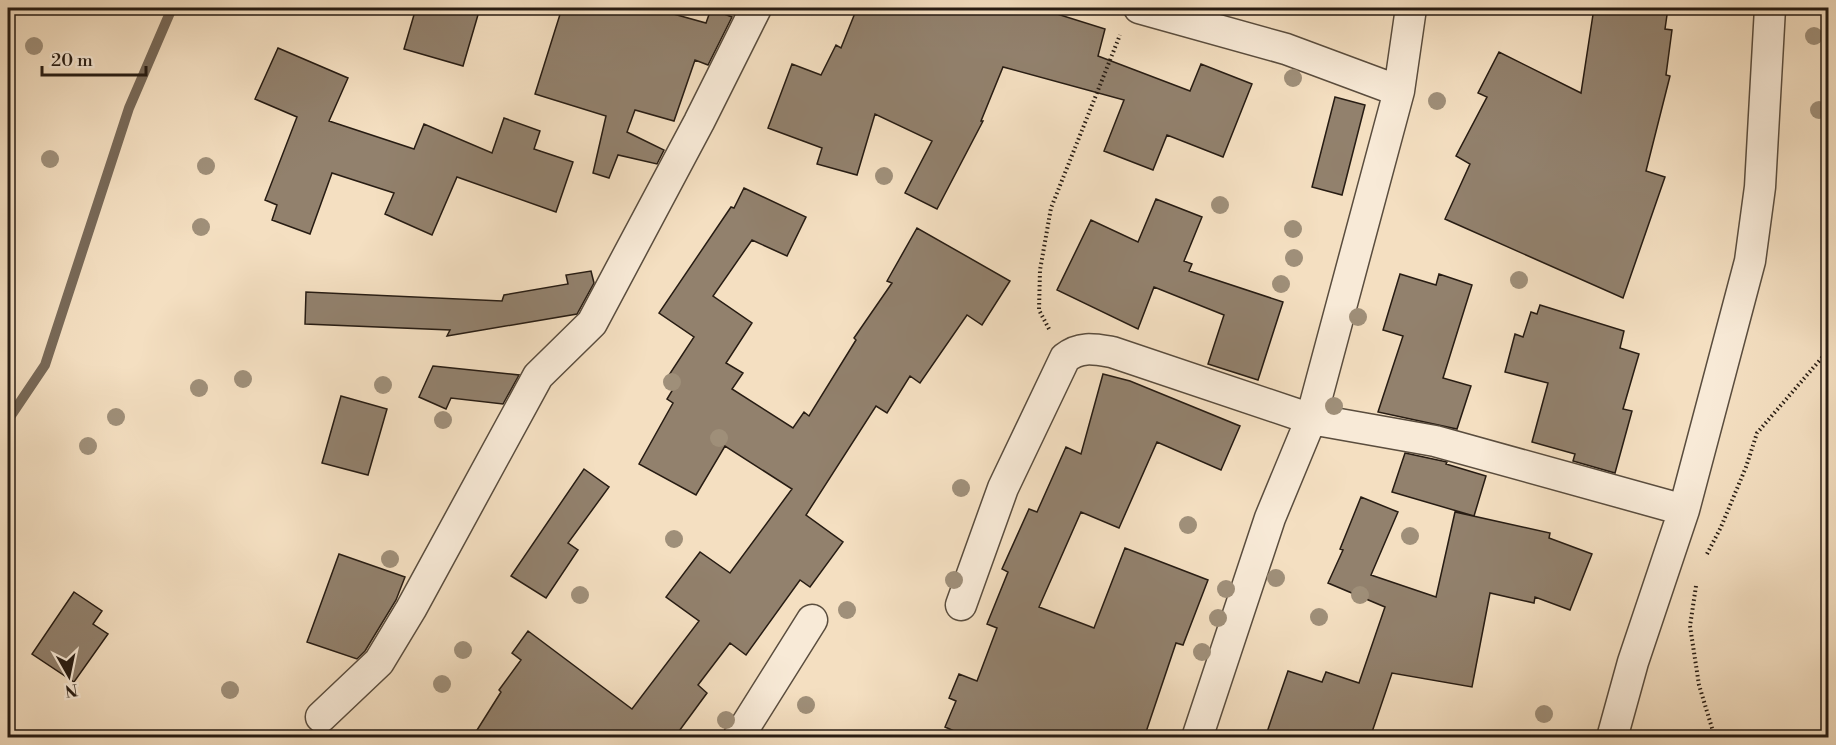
<svg xmlns="http://www.w3.org/2000/svg" width="1836" height="745" font-family="'Libre Bodoni',serif">
  <rect width="100%" height="100%" fill="#f4dfc1"/>
  <filter id="stains"><feTurbulence type="fractalNoise" baseFrequency=".00333" numOctaves="4"/><feColorMatrix values="0 0 0 0 .2 0 0 0 0 .09 0 0 0 0 .02 0 0 0 .5 -.17"/></filter>
  <radialGradient id="worn" r=".72"><stop offset=".6" stop-color="#630" stop-opacity="0"/><stop offset="1" stop-color="#630" stop-opacity=".3"/></radialGradient>
  <g fill="none" stroke-linecap="round" stroke-linejoin="round">
    <path stroke="#786958" stroke-width="10" d="M8,420l37,-55 84,-257 43,-100"/>
  </g>
  <path fill="#92816d" stroke="#271c13" stroke-width="1.5" d="M416,8h64l-17,58 -59,-17z
    M562,8h43l26,6 2,-6h19l54,15 5,-14 21,8 -24,48 -13,-5 -21,61 -39,-11 -8,22 37,18 -7,14 -39,-9 -9,23 -16,-5 13,-57 -71,-22z
    M857,8h181l67,21 -7,27 92,35 11,-27 51,20 -29,73 -56,-22 -14,35 -49,-19 20,-51 -121,-33 -22,54h2l-46,88 -32,-16 27,-52 -57,-27 -18,61 -40,-11 5,-16 -54,-20 24,-64 29,11 15,-30 5,3z
    M1594,8h74l-3,21 7,1 -6,45 4,1 -24,95 19,6 -42,121 -178,-79 25,-55 -14,-8 31,-59 -9,-4 21,-41 82,41z
    M278,48l70,30 -19,43 85,28 10,-25 68,29 12,-35 36,13 -6,18 39,13 -17,50 -99,-35 -25,58 -47,-21 9,-21 -62,-20 -22,61 -38,-14 5,-15 -12,-5 32,-83 -42,-18z
    M1335,97l30,8 -23,90 -30,-8z
    M744,188l62,29 -19,39 -35,-16 -39,56 39,27 -26,40 17,10 -11,16 61,39 11,-16 5,4 47,-76 -2,-2 38,-55 -5,-2 30,-53 93,53 -28,44 -15,-10 -47,68 -10,-7 -23,37 -11,-7 -70,109 37,27 -33,45 -10,-7 -54,75 -16,-12 -32,42 9,8 -33,45h-202l29,-46 -2,-2 22,-30 -9,-7 16,-22 104,78 67,-88 -33,-24 34,-45 30,21 62,-84 -67,-43 -29,49 -57,-31 34,-61 -6,-4 11,-18 -9,-6 25,-38 -35,-24 72,-106 3,1z
    M1156,199l46,18 -18,44 8,3 -3,7 94,31 -25,78 -50,-16 16,-49 -70,-28 -16,42 -81,-39 34,-70 47,22z
    M591,271l3,12 -17,31 -130,22 3,-6 -145,-6 1,-32 196,9 2,-6 64,-11 -2,-9z
    M1400,274l36,11 3,-11 33,11 -29,93 28,8 -14,43 -79,-17 25,-76 -20,-6z
    M1540,305l84,26 -4,17 19,6 -16,55 9,2 -17,62 -42,-12 2,-7 -43,-12 16,-59 -43,-11 10,-38 8,3 8,-25 6,2z
    M433,366l86,9 -16,29 -52,-6 -5,11 -27,-12z
    M1103,374l27,7 110,45 -19,44 -64,-28 -38,86 -38,-16 -42,95 55,21 31,-80 83,32 -25,65 -7,-2 -32,95h-193l3,-7 -9,-4 11,-26 -7,-3 10,-24 18,7 20,-53 -10,-4 21,-52 -6,-3 27,-60 8,3 29,-65 15,7z
    M341,396l46,13 -19,66 -46,-12z
    M1405,453l42,9 -1,2 40,12 -12,40 -82,-24z
    M584,469l25,18 -41,56 10,7 -32,48 -35,-22z
    M1361,497l37,15 -27,63 65,22 19,-85 95,21 -1,5 43,16 -22,56 -35,-13 -1,6 -44,-10 -18,94 -80,-14 -22,65h-105l23,-67 34,11 4,-10 33,11 26,-76 -57,-24 15,-33 -3,-1z
    M339,554l66,23 -9,23 -31,51 -8,8 -50,-17z
    M74,592l28,19 -9,13 15,10 -34,48 -42,-28z"/>
  <g fill="none" stroke-linecap="round" stroke-linejoin="round">
    <g stroke="#5a4d3e" stroke-width="33">
      <path id="minor" d="M1139,8l147,41 113,42
        M961,605l42,-117 62,-130c15,-12 29,-9 47,-6l199,67 124,22 249,69
        M321,717l58,-55 32,-53 127,-233 54,-53 107,-201 57,-114
        M738,738l74,-118
        M1197,738l73,-220 41,-99 88,-328 12,-83
        M1612,738l21,-76 51,-152 66,-249 10,-74 10,-179"/>
    </g>
    <path stroke="#271c13" stroke-width="4" stroke-dasharray="1.5 3" stroke-linecap="butt" d="M1049,329l-10,-19 1,-40 11,-62 69,-173
      M1707,554l14,-27 25,-60 11,-34 69,-80 2,-8
      M1696,586l-6,40 9,59 16,53"/>
    <use href="#minor" stroke="#f8ead7" stroke-width="30"/>
  </g>
  <g fill="#9f8f79">
    <circle cx="1814" cy="36" r="9"/>
    <circle cx="34" cy="46" r="9"/>
    <circle cx="1293" cy="78" r="9"/>
    <circle cx="1437" cy="101" r="9"/>
    <circle cx="1819" cy="110" r="9"/>
    <circle cx="50" cy="159" r="9"/>
    <circle cx="206" cy="166" r="9"/>
    <circle cx="884" cy="176" r="9"/>
    <circle cx="1220" cy="205" r="9"/>
    <circle cx="201" cy="227" r="9"/>
    <circle cx="1293" cy="229" r="9"/>
    <circle cx="1294" cy="258" r="9"/>
    <circle cx="1519" cy="280" r="9"/>
    <circle cx="1281" cy="284" r="9"/>
    <circle cx="1358" cy="317" r="9"/>
    <circle cx="243" cy="379" r="9"/>
    <circle cx="672" cy="382" r="9"/>
    <circle cx="383" cy="385" r="9"/>
    <circle cx="199" cy="388" r="9"/>
    <circle cx="1334" cy="406" r="9"/>
    <circle cx="116" cy="417" r="9"/>
    <circle cx="443" cy="420" r="9"/>
    <circle cx="719" cy="438" r="9"/>
    <circle cx="88" cy="446" r="9"/>
    <circle cx="961" cy="488" r="9"/>
    <circle cx="1188" cy="525" r="9"/>
    <circle cx="1410" cy="536" r="9"/>
    <circle cx="674" cy="539" r="9"/>
    <circle cx="390" cy="559" r="9"/>
    <circle cx="1276" cy="578" r="9"/>
    <circle cx="954" cy="580" r="9"/>
    <circle cx="1226" cy="589" r="9"/>
    <circle cx="580" cy="595" r="9"/>
    <circle cx="1360" cy="595" r="9"/>
    <circle cx="847" cy="610" r="9"/>
    <circle cx="1319" cy="617" r="9"/>
    <circle cx="1218" cy="618" r="9"/>
    <circle cx="463" cy="650" r="9"/>
    <circle cx="1202" cy="652" r="9"/>
    <circle cx="442" cy="684" r="9"/>
    <circle cx="230" cy="690" r="9"/>
    <circle cx="806" cy="705" r="9"/>
    <circle cx="1544" cy="714" r="9"/>
    <circle cx="726" cy="720" r="9"/>
  </g>
  <rect width="1836" height="745" fill="none" stroke="#f4dfc1" stroke-width="30"/>
  <rect x="9" y="9" width="1818" height="727" fill="none" stroke="#271c13" stroke-width="3"/>
  <rect x="15" y="15" width="1806" height="715" fill="none" stroke="#271c13" stroke-width="1.5"/>
  <g transform="translate(69 676) rotate(171)" stroke="#f8ead7" stroke-width="4.5" paint-order="stroke">
  <path d="M0-4.5L10 22L0 15L-10 22Z" fill="#271c13"/>
  <text y="-9" font-size="16" font-weight="bold" text-anchor="middle" fill="#271c13">N</text>
  </g>
  <path d="M42 66v9h104v-9" fill="none" stroke="#271c13" stroke-width="3"/>
  <text x="51" y="66" font-size="18" fill="#271c13" stroke="#f8ead7" stroke-width="4.5" paint-order="stroke">20 m</text>
  <rect width="100%" height="100%" filter="url(#stains)"/>
  <rect width="100%" height="100%" fill="url(#worn)"/>
</svg>
